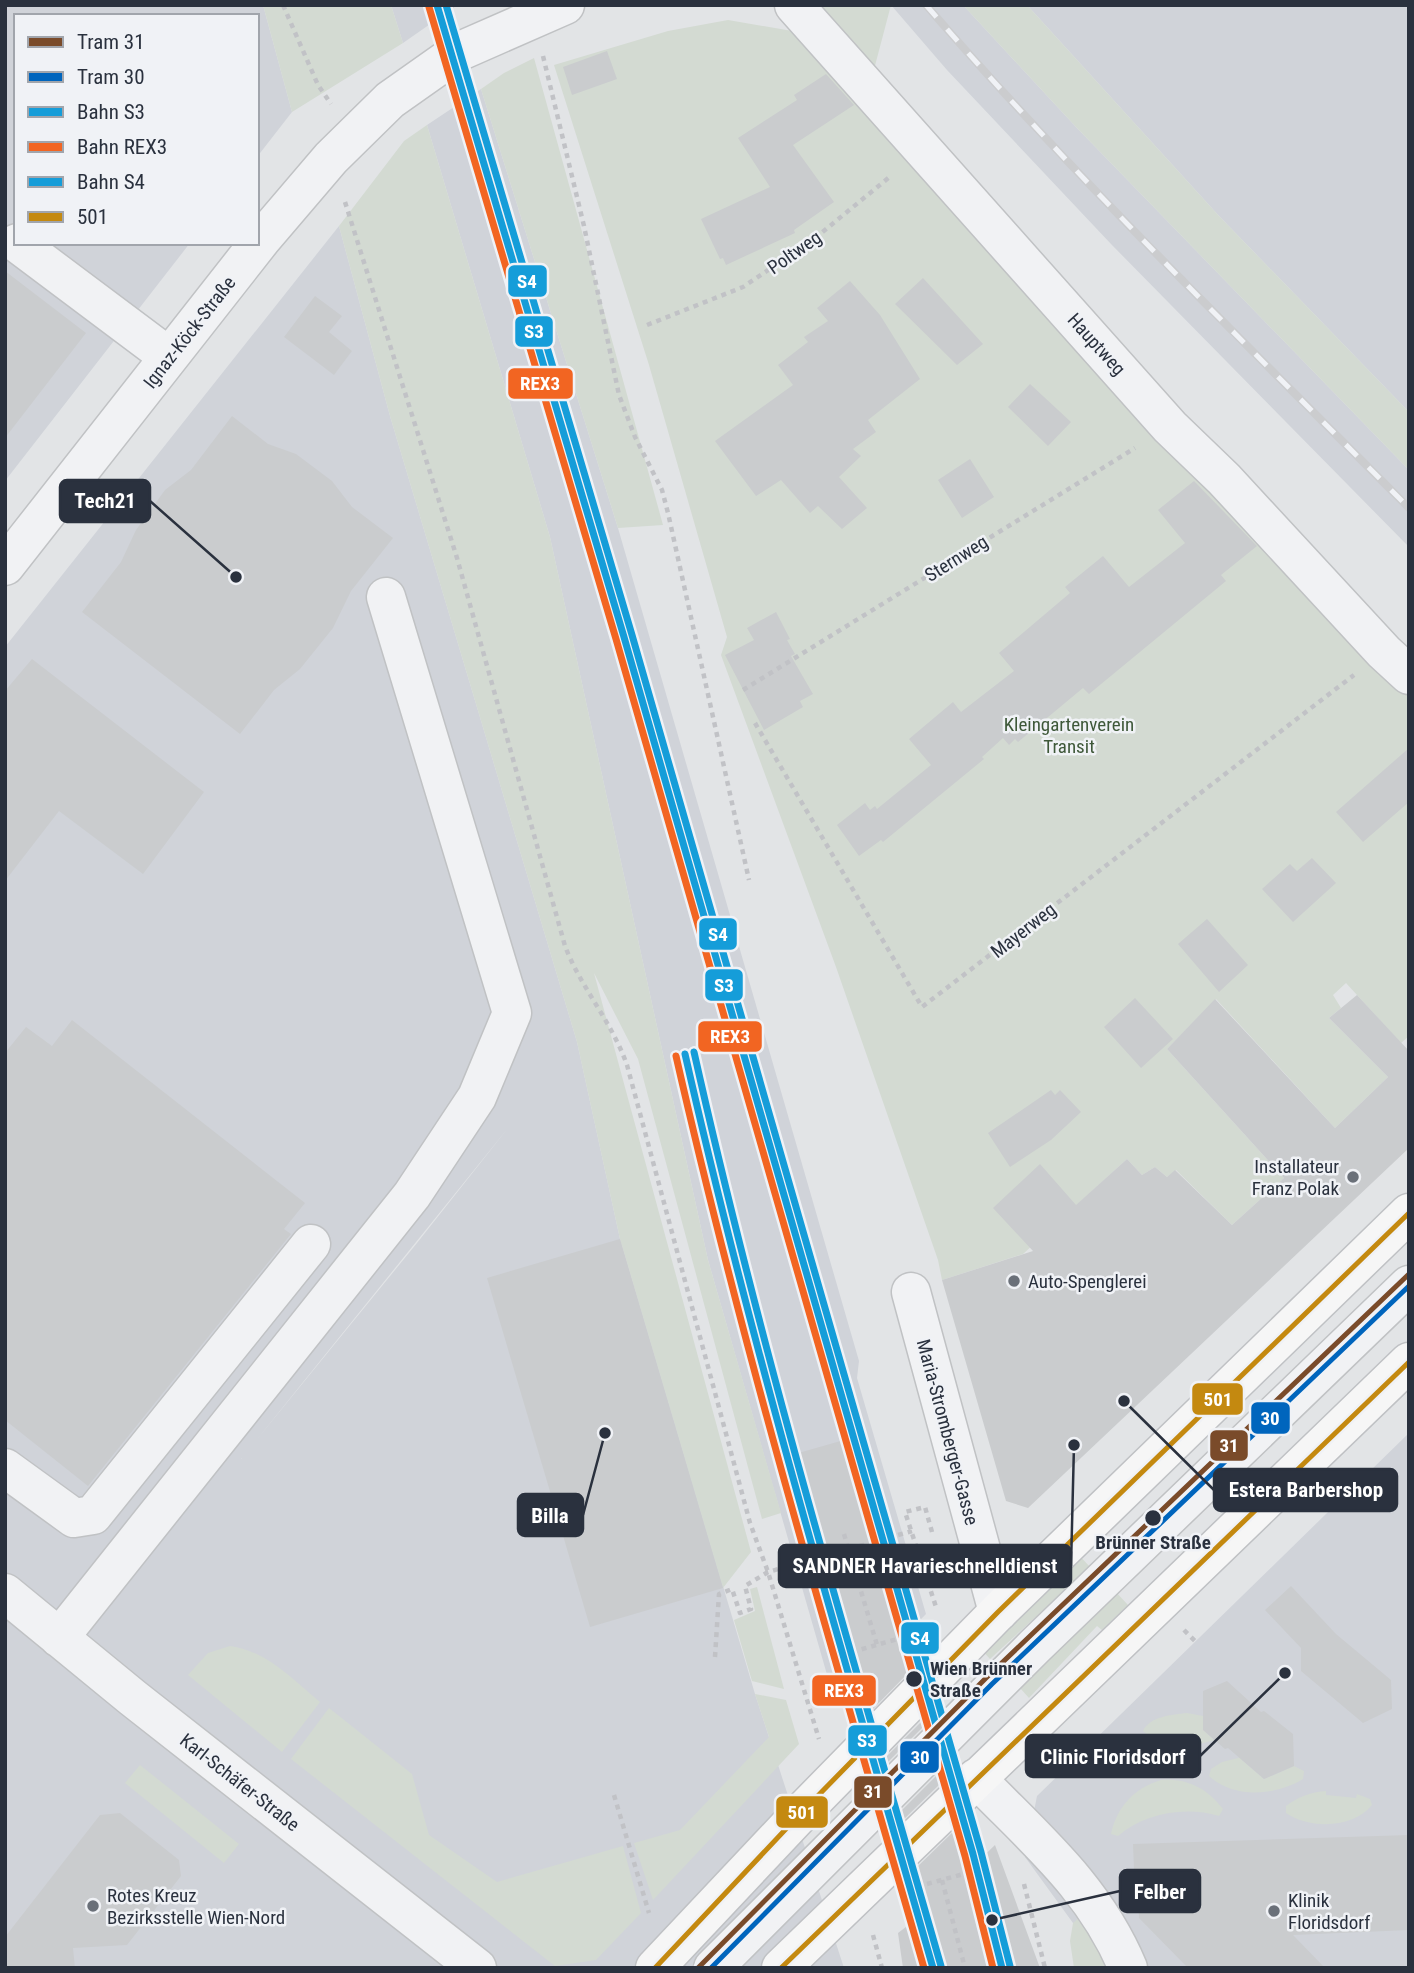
<svg xmlns="http://www.w3.org/2000/svg" width="1414" height="1973" font-family="'Roboto Condensed',sans-serif">
  <rect width="100%" height="100%" fill="#e2e4e6"/>
  <path fill="#d0d3d9" fill-rule="evenodd" d="M5,5h258l29,107 -35,45v-141h-241v227h174l-185,238z
    M391,5h65v1l-53,37z
    M891,5h72l113,122 333,343v77l-298,-303 -164,-174z
    M1027,5h382v407l-190,-196z
    M481,89l137,439 241,833 -2,17 69,236 -90,92 -128,-446 -158,-723 -123,-412z
    M339,226l51,190 187,626 43,197 135,455 89,274h-839v-1321zM508,1128l-91,115 -176,216z
    M1409,1433v535h-326l-10,-45 -48,-66 12,-61z"/>
  <path fill="#d3dad2" d="M263,5h128l12,38 -111,69z
    M813,5h78l-19,72z
    M963,5h64l192,211 190,196v58l-333,-343z
    M728,20l70,12 611,624v380l-8,7 -55,-60 -13,12 8,13 -12,10 59,59 -53,51 -119,-129 -49,50 117,129 -52,47 -56,-55 -9,7 -12,-10 -13,8 -15,-16 -104,95 -81,26 -4,-20 -102,-293 -115,-312 6,-18 -78,-272 -95,-300 114,-34z
    M534,58l129,467 -45,3 -137,-439 23,-16z
    M427,125l123,412 158,723 73,253 -19,6 -124,-460 -44,-86 157,579 -28,36 -103,-349 -43,-197 -187,-626 -51,-190 65,-85z
    M1077,1553l13,14 -100,92 -11,-12z
    M757,1587l27,102 -32,-8 -18,-61 21,-9 -5,-22z
    M1115,1591l13,14 -26,25 -5,-4 -68,72 -9,-10z
    M230,1646c37,5 62,33 90,56l-38,50 -94,-77 20,-22z
    M755,1694l31,6 13,44 -146,156 -19,-57 46,-13 89,-93z
    M329,1708l83,66 17,61 68,47 126,-36 18,67 -45,47 -41,6 -264,-207z
    M1187,1713l16,3v14l11,10c-23,8 -52,10 -71,-9 7,-15 29,-16 44,-18z
    M1242,1757v3l22,19 30,-13 10,5 -1,8c-28,17 -69,20 -94,-3l2,-7 11,-7z
    M140,1765l99,79 -15,19 -99,-80z
    M1161,1780c26,-2 46,8 62,29l-4,7c-34,-10 -74,-3 -101,20l-7,-2c6,-27 23,-46 50,-54z
    M1326,1791v4l30,3 1,-4 13,5 2,6c-19,24 -63,24 -86,8v-7c12,-9 25,-14 40,-15z
    M1080,1917l61,51h-67l-4,-27 3,-18z"/>
  <path fill="#caccce" d="M607,51l10,28 -45,16 -9,-28z
    M826,74l28,31 -61,40 41,57 -40,28 1,3 -69,32 -3,-7 -3,1 -19,-40 69,-32 -32,-49 59,-38 -3,-5z
    M5,271l81,62 -81,105z
    M923,278l60,66 -26,21 -62,-61z
    M850,281l30,34 40,64 -52,41 8,12 -23,17 8,7 -22,21 28,31 -25,21 -24,-23 -8,7 -29,-33 -25,16 -41,-55 78,-56 -15,-20 30,-23 -4,-5 24,-16 -11,-13z
    M315,296l27,20 -13,16 23,19 -18,24 -50,-38z
    M1030,384l41,38 -23,24 -40,-39z
    M232,416l36,28 28,10 36,27 20,26 41,31 -42,53 -18,37 -33,41 -26,21 -34,44 -158,-122 39,-50 15,-32 29,-40 26,-20z
    M970,459l24,38 -32,21 -24,-38z
    M1194,481l63,65 -36,29 5,6 -137,113 -6,-6 -65,54 -3,-3 -6,6 -6,-7 -21,19 2,2 -101,83 -2,-2 -22,16 -22,-31 28,-22 5,7 5,-4 2,3 54,-44 -22,-26 44,-37 8,10 53,-41 -15,-18 71,-60 -5,-6 38,-31 26,31 56,-44 -27,-33z
    M776,612l14,27 -3,1 8,14 -4,2 22,38 -13,7 3,6 -39,23 -39,-75 29,-15 -7,-12z
    M32,659l172,133 -61,82 -84,-63 -54,70v-190z
    M1409,748v54l-46,40 -27,-30z
    M1312,858l24,25 -43,39 -31,-33 28,-25 7,7z
    M1207,919l41,46 -29,27 -41,-48z
    M1357,995l52,56v97l-381,360 -22,-7 -64,-221 91,-29 -40,-43 47,-44 36,41 51,-46 15,16 13,-8 12,10 8,-7 57,55 52,-47 -117,-129 48,-50 120,129 53,-51 -59,-59z
    M1135,998l38,41 -32,29 -37,-41z
    M72,1020l233,183 -21,26 7,5 -203,252 -83,-66v-367l21,-26 26,19z
    M1051,1090l4,5 5,-5 21,22 -30,28 -41,27 -22,-34z
    M620,1239l103,349 -133,39 -103,-349z
    M844,1440l66,231 -40,41 -75,-258z
    M1291,1586l45,48 55,46 1,29 -29,14 -62,-52v-23l-36,-38z
    M1227,1681l34,31 3,-1 29,23 1,32 -30,13 -36,-31 -3,1 -22,-19v-39z
    M924,1719l1,6 -40,40 -2,-5z
    M939,1773l3,9 -41,40 -2,-9z
    M120,1813l59,47 2,16 -54,69 -54,3 2,20h-70v-31l95,-122z
    M955,1830l12,42 28,-27 45,123h-137l-5,-35 29,-22 -12,-42z
    M1409,1835v95l-116,5 32,33h-137l-49,-50 -1,-23h-3l-2,-51z"/>
  <g fill="none" stroke-linecap="round" stroke-linejoin="round">
    <g stroke="#c0c2c4" stroke-width="41">
      <path id="minor" d="M794,5l376,422 54,52 160,173 25,23
        M17,243l152,114
        M5,566l256,-326 70,-82 59,-58 68,-48 107,-47
        M911,1292l87,320
        M5,1468l69,50 19,-3 218,-271
        M5,1593l128,105 344,270
        M59,1638l353,-443 65,-98 35,-84 -126,-416
        M976,1778c59,61 118,109 152,190
        M713,1968l322,-322 374,-361"/>
    </g>
    <g stroke="#bfc1c4" stroke-width="41">
      <path id="major" d="M655,1968l145,-154 198,-202 411,-399
        M781,1968l628,-606"/>
    </g>
    <path stroke="#c1c2c6" stroke-width="4.5" stroke-dasharray="5 5" stroke-linecap="butt" d="M283,5l35,80 13,19
      M543,56l41,170 35,169 16,42 27,53 6,23 81,367
      M345,202l112,356 108,388c16,42 47,76 62,119l123,458 18,49 51,167
      M647,325l96,-38 71,-48 78,-64
      M743,690l392,-242
      M755,723l167,284 432,-332
      M932,1532l-7,-25 -20,5 31,95
      M844,1534l33,111
      M1184,1630l11,11
      M852,1652l49,-14
      M715,1657l4,-63 13,-5 8,24 11,-4 -6,-23 23,-14 144,-41
      M614,1795l35,118
      M942,1880l23,88
      M927,1884l40,-11
      M1024,1884l21,84
      M873,1935l9,33"/>
    <use href="#minor" stroke="#f1f2f4" stroke-width="38"/>
    <use href="#major" stroke="#f6f6f6" stroke-width="38"/>
    <g stroke="#cbccce" stroke-width="8">
      <path id="rail" d="M926,5c152,176 319,338 483,503"/>
    </g>
    <use href="#rail" stroke="#f0f2f6" stroke-width="5" stroke-dasharray="16" stroke-linecap="butt"/>
    <g stroke="#f0f2f6" stroke-width="10">
      <path id="bus-1" d="M655,1968l145,-154 198,-202 411,-399
        M781,1968l628,-606"/>
    </g>
    <use href="#bus-1" stroke="#c48910" stroke-width="5"/>
    <g stroke="#f0f2f6" stroke-width="12">
      <path id="rail-1" d="M437,5l187,632 349,1217 29,114
        M685,1054c70,308 161,610 248,914"/>
    </g>
    <g stroke="#f0f2f6" stroke-width="12">
      <path id="rail-2" d="M429,7l187,632 349,1217 28,112
        M676,1056c70,308 161,609 248,912"/>
    </g>
    <g stroke="#f0f2f6" stroke-width="12">
      <path id="rail-3" d="M446,5l186,630 349,1217 29,114
        M694,1052c69,308 160,610 247,914"/>
    </g>
    <use href="#rail-1" stroke="#159dd9" stroke-width="7"/>
    <use href="#rail-2" stroke="#f26522" stroke-width="7"/>
    <use href="#rail-3" stroke="#159dd9" stroke-width="7"/>
    <g stroke="#f0f2f6" stroke-width="10">
      <path id="tram-1" d="M698,1968l288,-290 423,-404"/>
    </g>
    <g stroke="#f0f2f6" stroke-width="10">
      <path id="tram-2" d="M711,1968l281,-284 417,-398"/>
    </g>
    <use href="#tram-1" stroke="#7a4b2a" stroke-width="5"/>
    <use href="#tram-2" stroke="#0065bd" stroke-width="5"/>
  </g>
  <g fill="#6a7079" stroke="#f0f2f6" stroke-width="2.5">
    <circle cx="1353" cy="1177" r="7"/>
    <circle cx="1014" cy="1281" r="7"/>
    <circle cx="93" cy="1906" r="7"/>
    <circle cx="1274" cy="1911" r="7"/>
  </g>
  <g fill="#2a313e" stroke="#f0f2f6" stroke-width="2.5">
    <circle cx="1153" cy="1518" r="9"/>
    <circle cx="914" cy="1679" r="9"/>
  </g>
  <g text-anchor="middle" stroke-width="5" stroke-linejoin="round" paint-order="stroke">
    <g font-size="19" fill="#2a313e" stroke="#f0f2f6">
      <text transform="translate(794 252) rotate(-35)" y="7">Poltweg</text>
      <text transform="translate(189 332) rotate(-52)" y="7">Ignaz-Köck-Straße</text>
      <text transform="translate(1097 344) rotate(48)" y="7">Hauptweg</text>
      <text transform="translate(956 558) rotate(-32)" y="7">Sternweg</text>
      <text transform="translate(1023 930) rotate(-38)" y="7">Mayerweg</text>
      <text transform="translate(948 1432) rotate(75)" y="7">Maria-Stromberger-Gasse</text>
      <text transform="translate(240 1782) rotate(38)" y="7">Karl-Schäfer-Straße</text>
    </g>
    <g font-size="19" fill="#3e5839" stroke="#f0f2f6">
      <text x="1069" y="731">Kleingartenverein<tspan x="1069" dy="22">Transit</tspan></text>
    </g>
    <g font-size="19" fill="#2a313e" stroke="#f0f2f6" text-anchor="start">
      <text x="1339" y="1173" text-anchor="end">Installateur<tspan x="1339" dy="22">Franz Polak</tspan></text>
      <text x="1028" y="1288">Auto-Spenglerei</text>
      <text x="107" y="1902">Rotes Kreuz<tspan x="107" dy="22">Bezirksstelle Wien-Nord</tspan></text>
      <text x="1288" y="1907">Klinik<tspan x="1288" dy="22">Floridsdorf</tspan></text>
    </g>
    <g font-size="19" font-weight="bold" fill="#2a313e" stroke="#f0f2f6">
      <text x="1153" y="1549">Brünner Straße</text>
      <text x="930" y="1675" text-anchor="start">Wien Brünner<tspan x="930" dy="22">Straße</tspan></text>
    </g>
  </g>
  <path fill="none" stroke="#2a313e" stroke-width="2.5" d="M236 577L150 501M1124 1401L1214 1490M605 1433L583 1515M1074 1445L1071 1566M1285 1673L1200 1756M992 1920L1120 1891"/>
  <g fill="#2a313e" stroke="#f0f2f6" stroke-width="2.5">
    <circle cx="236" cy="577" r="7"/>
    <circle cx="1124" cy="1401" r="7"/>
    <circle cx="605" cy="1433" r="7"/>
    <circle cx="1074" cy="1445" r="7"/>
    <circle cx="1285" cy="1673" r="7"/>
    <circle cx="992" cy="1920" r="7"/>
  </g>
  <g fill="#2a313e" stroke="#2a313e" stroke-width="2.5">
    <rect x="60" y="480" width="90" height="42" rx="7"/>
    <rect x="1214" y="1469" width="183" height="42" rx="7"/>
    <rect x="518" y="1494" width="65" height="42" rx="7"/>
    <rect x="779" y="1545" width="292" height="42" rx="7"/>
    <rect x="1026" y="1735" width="174" height="42" rx="7"/>
    <rect x="1120" y="1870" width="80" height="42" rx="7"/>
  </g>
  <g font-size="21" text-anchor="middle" font-weight="bold" fill="#fff">
    <text x="105" y="508">Tech21</text>
    <text x="1306" y="1497">Estera Barbershop</text>
    <text x="550" y="1523">Billa</text>
    <text x="925" y="1573">SANDNER Havarieschnelldienst</text>
    <text x="1113" y="1764">Clinic Floridsdorf</text>
    <text x="1160" y="1899">Felber</text>
  </g>
  <g stroke="#f0f2f6" stroke-width="2.5">
    <rect x="507" y="264" width="41" height="34" rx="7" fill="#159dd9"/>
    <rect x="514" y="315" width="40" height="33" rx="7" fill="#159dd9"/>
    <rect x="507" y="367" width="67" height="33" rx="7" fill="#f26522"/>
    <rect x="698" y="917" width="40" height="34" rx="7" fill="#159dd9"/>
    <rect x="704" y="968" width="40" height="34" rx="7" fill="#159dd9"/>
    <rect x="697" y="1020" width="66" height="33" rx="7" fill="#f26522"/>
    <rect x="1191" y="1382" width="53" height="34" rx="7" fill="#c48910"/>
    <rect x="1250" y="1401" width="41" height="34" rx="7" fill="#0065bd"/>
    <rect x="1209" y="1429" width="40" height="33" rx="7" fill="#7a4b2a"/>
    <rect x="900" y="1621" width="40" height="34" rx="7" fill="#159dd9"/>
    <rect x="811" y="1674" width="66" height="33" rx="7" fill="#f26522"/>
    <rect x="847" y="1724" width="41" height="33" rx="7" fill="#159dd9"/>
    <rect x="899" y="1740" width="41" height="34" rx="7" fill="#0065bd"/>
    <rect x="853" y="1775" width="40" height="34" rx="7" fill="#7a4b2a"/>
    <rect x="775" y="1795" width="54" height="34" rx="7" fill="#c48910"/>
  </g>
  <g font-size="19" text-anchor="middle" font-weight="bold" fill="#fff">
    <text x="527" y="288">S4</text>
    <text x="534" y="338">S3</text>
    <text x="540" y="390">REX3</text>
    <text x="718" y="941">S4</text>
    <text x="724" y="992">S3</text>
    <text x="730" y="1043">REX3</text>
    <text x="1218" y="1406">501</text>
    <text x="1270" y="1425">30</text>
    <text x="1229" y="1452">31</text>
    <text x="920" y="1645">S4</text>
    <text x="844" y="1697">REX3</text>
    <text x="867" y="1747">S3</text>
    <text x="920" y="1764">30</text>
    <text x="873" y="1798">31</text>
    <text x="802" y="1819">501</text>
  </g>
  <rect width="1414" height="1973" fill="none" stroke="#2a313e" stroke-width="14"/>
  <rect x="14" y="14" width="245" height="231" fill="#f0f2f6" stroke="#a1a5ac" stroke-width="2"/>
  <rect x="28" y="37" width="35" height="10" fill="#7a4b2a" stroke="#a1a5ac" stroke-width="2"/>
  <text x="77" y="49" font-size="21" fill="#2a313e">Tram 31</text>
  <rect x="28" y="72" width="35" height="10" fill="#0065bd" stroke="#a1a5ac" stroke-width="2"/>
  <text x="77" y="84" font-size="21" fill="#2a313e">Tram 30</text>
  <rect x="28" y="107" width="35" height="10" fill="#159dd9" stroke="#a1a5ac" stroke-width="2"/>
  <text x="77" y="119" font-size="21" fill="#2a313e">Bahn S3</text>
  <rect x="28" y="142" width="35" height="10" fill="#f26522" stroke="#a1a5ac" stroke-width="2"/>
  <text x="77" y="154" font-size="21" fill="#2a313e">Bahn REX3</text>
  <rect x="28" y="177" width="35" height="10" fill="#159dd9" stroke="#a1a5ac" stroke-width="2"/>
  <text x="77" y="189" font-size="21" fill="#2a313e">Bahn S4</text>
  <rect x="28" y="212" width="35" height="10" fill="#c48910" stroke="#a1a5ac" stroke-width="2"/>
  <text x="77" y="224" font-size="21" fill="#2a313e">501</text>
</svg>
